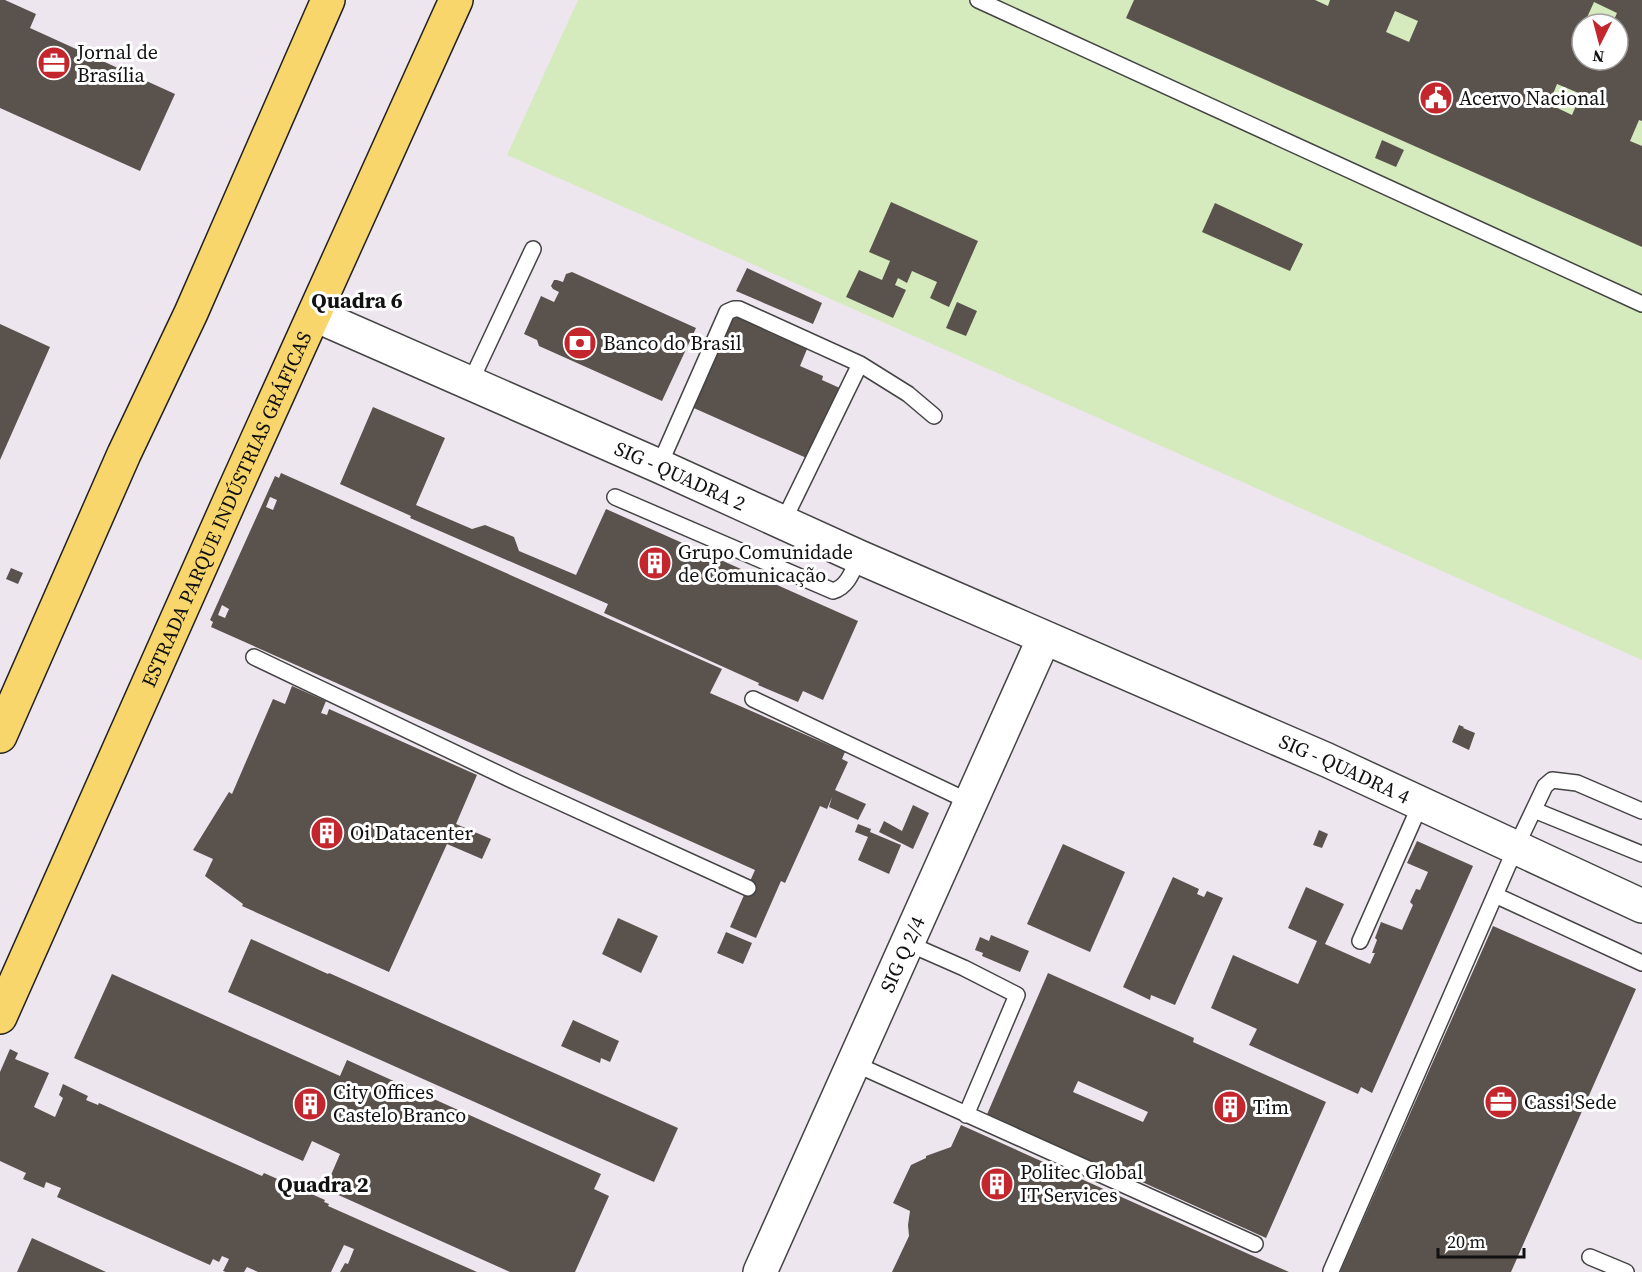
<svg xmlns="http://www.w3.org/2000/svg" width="1642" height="1272" font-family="'Source Serif 4',serif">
  <rect width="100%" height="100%" fill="#fffdf5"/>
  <path fill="#eee6ef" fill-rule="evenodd" d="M0,0h1642v1272h-1642zM1582,24h36v36h-36z"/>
  <path fill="#d5ebbd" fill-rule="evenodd" d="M578,0h1064v660l-1135,-505zM1582,24h36v36h-36z"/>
  <path fill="#5a524d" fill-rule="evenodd" d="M0,0h5l31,14 -6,14 145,66 -35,77 -140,-63z
    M1134,0h181l13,6 2,-6h312v121l-3,-1 -9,21 12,5v101l-516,-229zM1594,2l23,11 -5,11h6v36h-36v-36h2zM1395,11l23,10 -9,21 -23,-10zM1557,84l24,10 -9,21 -23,-11z
    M1382,140l22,10 -8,17 -21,-9z
    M891,202l87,39 -29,66 -19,-9 7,-16 -25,-11 -5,12 -9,-5 -3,7 11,5 -13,28 -47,-21 13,-27 23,10 8,-19 -21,-9z
    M1215,203l88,41 -13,27 -88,-39z
    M747,268l75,35 -9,21 -77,-33z
    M572,272l124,56 -34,73 -123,-55 -2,-6 -13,-6 17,-38 13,6 5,-10 -6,-3 -2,-3 3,-6h3l6,2 3,-8z
    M732,302l80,35 -12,29 23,10 -1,4 20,9 -31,71 -124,-55 29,-64 8,4 3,-6 -9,-4z
    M957,302l20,9 -11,25 -20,-8z
    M0,324l50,23 -50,113z
    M373,407l72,31 -29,67 56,24 13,-4 29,12 5,14 57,24 30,-66 252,112 -35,79 -20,-9 -5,11 -40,-17 1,-2 -155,-70 4,-9 -198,-86 1,-2 -71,-32z
    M281,473l441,196 -12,24 135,59 -3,7 6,3 -13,28 31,14 -8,16 -29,-13 3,-10 -5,12 -7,-3 -35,77 -4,-2 -25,57 -26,-11 25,-57 -544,-243 2,-5 -3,-2 65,-144 4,2zM270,497l7,3 -4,10 -7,-3zM222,605l7,4 -4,9 -7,-3z
    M11,568l12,5 -5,11 -12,-5z
    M292,686l34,15 -5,12 6,2 2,-6 148,66 -21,49 35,15 -9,20 -35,-15 -58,128 -147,-66 1,-2 -38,-28 8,-17 -20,-9 36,-58 3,2 41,-95 12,5z
    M1459,725l5,2 -1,1 12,5 -6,17 -17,-8z
    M913,805l16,8 -16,36 -34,-17 5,-11 18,10z
    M858,824l13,5 -1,3 31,13 -12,29 -31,-14 10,-23 -13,-5z
    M1319,830l9,4 -6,14 -9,-3z
    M1417,841l56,25 -101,227 -11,-6 -3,7 -109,-49 8,-16 -46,-21 22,-53 65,29 19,-43 -29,-13 18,-41 38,17 -19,40 45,20 5,-11h-3l5,-13 -2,-2 6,-16 21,8 11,-25 -3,-3 6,-13 4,1 8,-18 -21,-9z
    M1063,844l62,28 -35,80 -63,-28z
    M1173,877l26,12 -2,5 7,3 3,-6 16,7 -48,107 -24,-10 -1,5 -27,-13z
    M618,918l40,18 -17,37 -39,-19z
    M1493,926l143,63 -125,283h-171z
    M726,932l26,11 -9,21 -26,-11z
    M991,935l38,16 -9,21 -38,-16 1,-3 -8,-3 5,-13 9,4z
    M251,939l77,35 1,-1 349,155 -24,54 -426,-190z
    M1048,973l146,65 -1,4 133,60 -60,136 -135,-61 -2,6 -144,-64zM1078,1081l70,31 -5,10 -70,-30z
    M112,974l228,102 7,-16 254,114 -7,15 15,7 -34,76h-65l-185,-83 15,-35 -28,-13 -9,20 -229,-103z
    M573,1020l46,21 -9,21 -9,-4 -1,5 -39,-17z
    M10,1049l8,4 -3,6 34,14 -15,34 21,10 8,-19 -4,-3 4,-11 25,12 -2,4 12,5 1,-2 163,73 2,-3 61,27 -1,2 5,2 -1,2 149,66h-137l5,-9 3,1 6,-15 -10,-4 -13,27h-73l-11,-5 -3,5h-18l-3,-1 6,-12 -7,-3 -3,6 -6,-3 -3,6 -153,-68 4,-9 -15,-6 -2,6 -21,-9 3,-6 -26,-12v-89z
    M961,1125l328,147h-397l17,-36 -1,-11 2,-14 -17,-8 18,-38 15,-7v-2l25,-9z
    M32,1238l74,34h-89z"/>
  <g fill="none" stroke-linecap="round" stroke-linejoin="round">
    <g stroke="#444" stroke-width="18">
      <path id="service" d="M978,0l664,304
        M860,364l48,30 26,22
        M470,383l63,-134
        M659,466l68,-154 7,-3h5l121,55 -77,158
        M615,497l218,94c15,-4 20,-21 26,-34
        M254,657l264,126 230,105
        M753,699l217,103
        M1534,810l108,44
        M1495,895l147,68
        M1360,941l61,-138
        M907,943l57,25 53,27 -51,120
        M853,1063l402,181
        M1590,1257l36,15
        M1331,1271l185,-424 29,-61 7,-6 25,3 65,28"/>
    </g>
    <g stroke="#444" stroke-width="36">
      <g id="tertiary">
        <path id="s1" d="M315,315l344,151 200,91 468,203 315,146"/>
        <path id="s2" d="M760,1272l284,-634"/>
      </g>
    </g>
    <g stroke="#222" stroke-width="36">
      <g id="primary">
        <path d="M0,736l124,-282 67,-141 137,-313"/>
        <path id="s3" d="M0,1017l234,-526 222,-491"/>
      </g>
    </g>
    <use href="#service" stroke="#fff" stroke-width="15"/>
    <use href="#tertiary" stroke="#fff" stroke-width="33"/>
    <use href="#primary" stroke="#f9d66b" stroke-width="33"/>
  </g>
  <defs>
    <g id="office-disc" transform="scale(1.725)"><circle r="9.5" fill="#c4262e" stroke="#fff"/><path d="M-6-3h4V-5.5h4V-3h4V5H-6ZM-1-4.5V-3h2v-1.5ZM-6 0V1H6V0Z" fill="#fff"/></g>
    <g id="civic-disc" transform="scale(1.725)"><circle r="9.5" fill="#c4262e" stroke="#fff"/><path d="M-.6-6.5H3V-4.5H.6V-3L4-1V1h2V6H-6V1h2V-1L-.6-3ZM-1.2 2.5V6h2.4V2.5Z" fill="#fff"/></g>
    <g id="bank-disc" transform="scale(1.725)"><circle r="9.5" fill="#c4262e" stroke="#fff"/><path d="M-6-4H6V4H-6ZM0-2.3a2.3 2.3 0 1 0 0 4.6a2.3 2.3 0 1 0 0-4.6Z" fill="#fff"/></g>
    <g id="building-disc" transform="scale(1.725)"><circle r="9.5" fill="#c4262e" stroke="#fff"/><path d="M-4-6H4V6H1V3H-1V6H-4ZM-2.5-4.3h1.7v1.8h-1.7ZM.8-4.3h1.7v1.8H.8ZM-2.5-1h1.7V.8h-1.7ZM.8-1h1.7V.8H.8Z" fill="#fff"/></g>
  </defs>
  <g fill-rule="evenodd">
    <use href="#office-disc" x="54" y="63"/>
    <use href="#civic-disc" x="1436" y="98"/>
    <use href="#bank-disc" x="580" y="343"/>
    <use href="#building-disc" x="655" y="563"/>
    <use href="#building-disc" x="327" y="833"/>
    <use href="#office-disc" x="1501" y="1102"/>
    <use href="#building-disc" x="310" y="1104"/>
    <use href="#building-disc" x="1230" y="1107"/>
    <use href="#building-disc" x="997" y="1184"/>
  </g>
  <g text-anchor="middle" stroke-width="6" stroke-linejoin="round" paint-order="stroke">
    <g font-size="20" fill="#111" stroke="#fff" text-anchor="start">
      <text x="77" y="59">Jornal de<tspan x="77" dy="23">Brasília</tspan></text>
      <text x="1459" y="105">Acervo Nacional</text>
      <text x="603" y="350">Banco do Brasil</text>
      <text x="678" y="559">Grupo Comunidade<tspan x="678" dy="23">de Comunicação</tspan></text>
      <text x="350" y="840">Oi Datacenter</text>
      <text x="333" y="1099">City Offices<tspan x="333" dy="23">Castelo Branco</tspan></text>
      <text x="1524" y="1109">Cassi Sede</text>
      <text x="1253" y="1114">Tim</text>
      <text x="1020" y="1179">Politec Global<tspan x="1020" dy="23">IT Services</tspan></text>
    </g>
    <g font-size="20" fill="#111" stroke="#fff">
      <text dy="7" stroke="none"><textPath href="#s1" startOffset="399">SIG - QUADRA 2</textPath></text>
      <text dy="7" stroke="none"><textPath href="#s3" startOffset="556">ESTRADA PARQUE INDÚSTRIAS GRÁFICAS</textPath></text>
      <text dy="7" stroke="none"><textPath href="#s1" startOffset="1125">SIG - QUADRA 4</textPath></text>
      <text dy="7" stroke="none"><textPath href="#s2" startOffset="348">SIG Q 2/4</textPath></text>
    </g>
    <g font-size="22" font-weight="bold" fill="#111" stroke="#fff">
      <text x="357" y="308">Quadra 6</text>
      <text x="323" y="1192">Quadra 2</text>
    </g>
  </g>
  <g transform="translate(1600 42) rotate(186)"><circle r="28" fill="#ffffff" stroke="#a0a0a0" stroke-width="1.5"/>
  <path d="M0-4.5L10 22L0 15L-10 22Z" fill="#c4262e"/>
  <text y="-9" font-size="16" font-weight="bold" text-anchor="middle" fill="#111111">N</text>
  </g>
  <path d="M1438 1248v9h86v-9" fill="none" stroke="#111111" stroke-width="3"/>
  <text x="1447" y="1248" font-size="18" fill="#111111" stroke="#ffffff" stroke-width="4.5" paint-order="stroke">20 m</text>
</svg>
